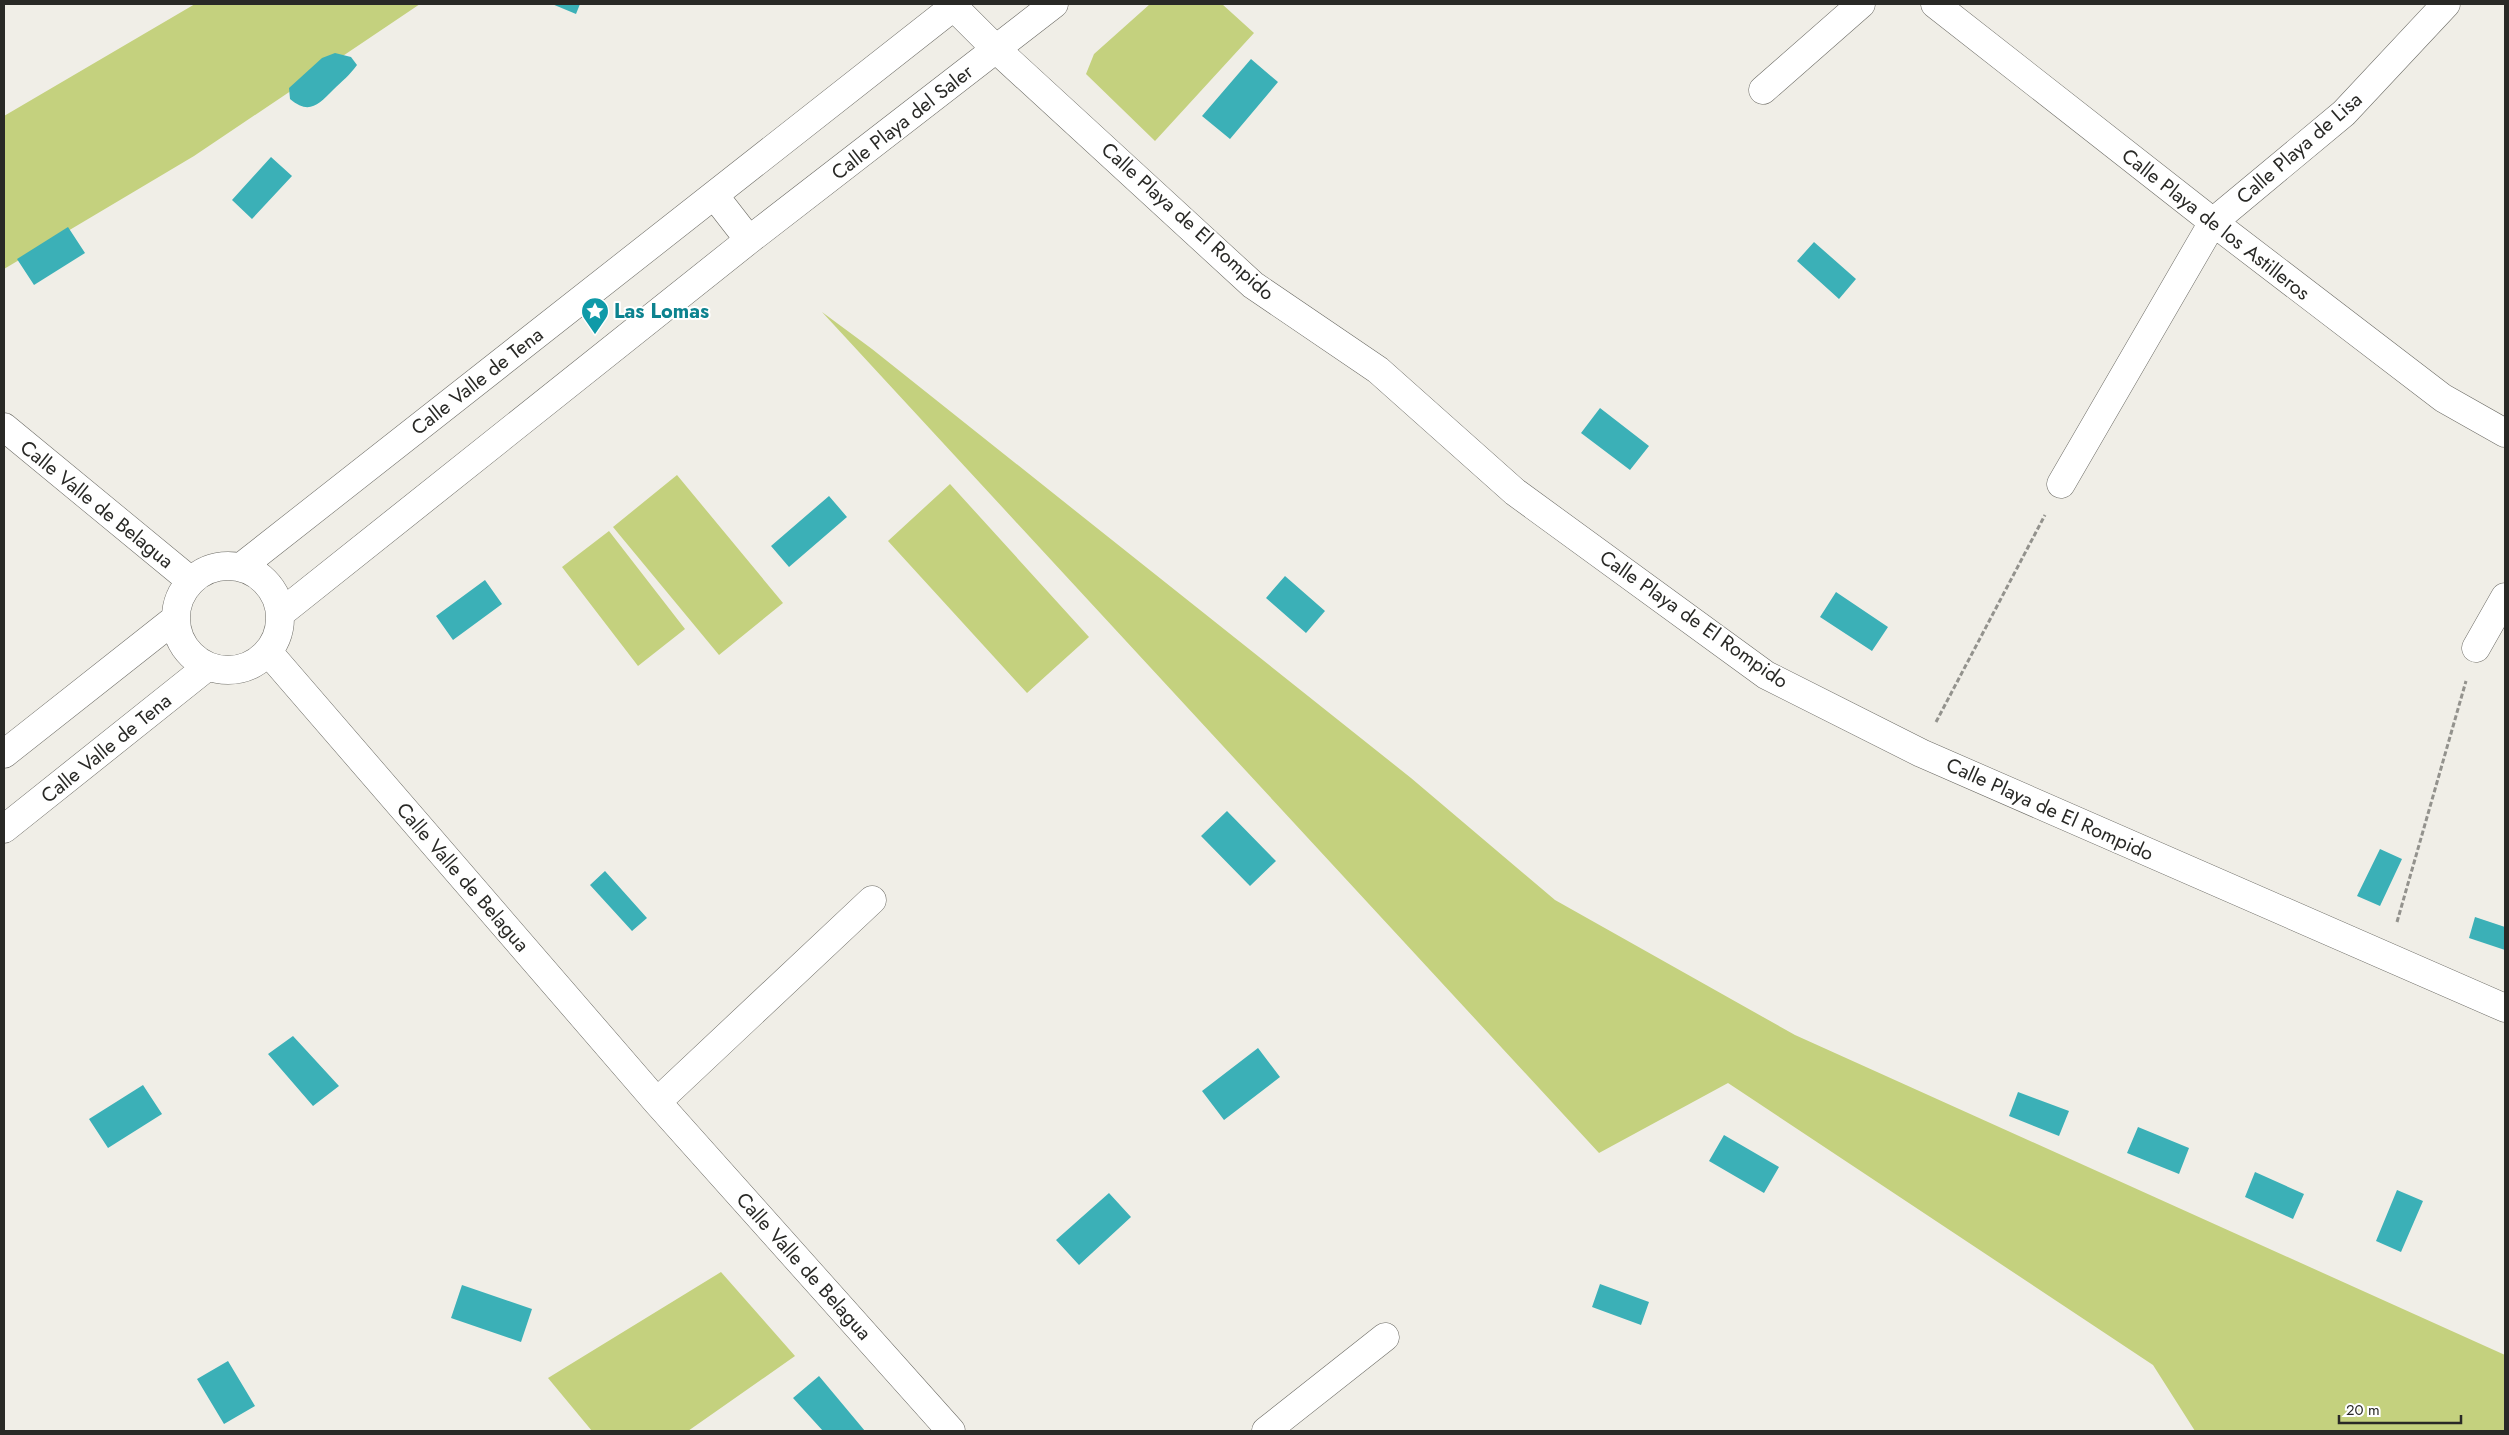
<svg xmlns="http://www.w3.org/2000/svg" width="2509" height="1435" font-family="Jost,sans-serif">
  <rect width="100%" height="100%" fill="#f0eee7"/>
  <path fill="#c4d17e" d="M195,4h225l-226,152 -190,113v-153z
    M1150,4h72l32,29 -99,108 -69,-67 8,-20z
    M822,312l50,37 539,429 144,122 240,135 710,320v76h-310l-42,-66 -425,-282 -129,70z
    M677,475l106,128 -64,52 -106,-128z
    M950,484l139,153 -62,56 -139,-152z
    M609,531l76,98 -47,37 -76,-99z
    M721,1272l74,84 -107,75h-96l-44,-53z"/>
  <path fill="#3bb0b7" d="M552,4h28l-4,10z
    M335,53l16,4 6,8c-7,10 -15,16 -24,25 -15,15 -24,25 -43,9l-1,-11 33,-30z
    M1251,59l27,23 -48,57 -28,-23z
    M271,157l21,19 -40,43 -20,-19z
    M68,227l17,26 -51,32 -17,-26z
    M1814,242l42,37 -17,20 -42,-38z
    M1600,408l49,38 -19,24 -49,-37z
    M829,496l18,21 -58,50 -18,-21z
    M1285,576l40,35 -19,22 -40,-35z
    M485,580l17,24 -49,36 -17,-24z
    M1836,592l52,35 -16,24 -52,-34z
    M1227,811l49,50 -26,25 -49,-50z
    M2380,849l22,10 -22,47 -23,-10z
    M605,871l42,47 -15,13 -42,-46z
    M2475,917l30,10v23l-36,-12z
    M293,1036l46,50 -26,20 -45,-52z
    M1258,1048l22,29 -56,43 -22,-29z
    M143,1085l19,29 -54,34 -19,-29z
    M2018,1092l51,19 -10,25 -50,-20z
    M2138,1127l51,21 -10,26 -52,-21z
    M1724,1135l55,32 -15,26 -55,-32z
    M2255,1172l49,22 -11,25 -48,-22z
    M2397,1190l26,11 -22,51 -25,-11z
    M1109,1193l22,24 -52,48 -23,-25z
    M1600,1284l49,18 -8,23 -49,-18z
    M462,1285l70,24 -11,33 -70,-24z
    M228,1361l27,45 -31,18 -27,-45z
    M819,1376l46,55h-42l-30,-33z"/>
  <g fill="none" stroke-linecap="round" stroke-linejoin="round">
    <g stroke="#6c6b65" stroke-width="29">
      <path id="street" d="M951,4l45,45 257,236 125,85 137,122 251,183 155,78 584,255
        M1935,4l278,218 230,176 62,35
        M1763,90l98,-86
        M714,195l35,45
        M4,427l187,154
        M2061,484l152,-262 131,-109 102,-109
        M176 618a52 52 0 1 1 104 0a52 52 0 1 1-104 0Z
        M241,567l716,-563
        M281,613l468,-373 305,-236
        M2476,648l29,-51
        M269,653l388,449 294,329
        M4,754l171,-135
        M4,829l203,-162
        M657,1102l215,-202
        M1266,1431l119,-94"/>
    </g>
    <path stroke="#93928d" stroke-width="3" stroke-dasharray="5 2.5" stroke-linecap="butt" d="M1936,722l109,-207
      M2397,922l69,-241"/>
    <use href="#street" stroke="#fff" stroke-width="28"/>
  </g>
  <defs>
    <g id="sight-pin" transform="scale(1.4375)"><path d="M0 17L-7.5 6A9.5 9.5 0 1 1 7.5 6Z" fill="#0f9aa8" stroke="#fff"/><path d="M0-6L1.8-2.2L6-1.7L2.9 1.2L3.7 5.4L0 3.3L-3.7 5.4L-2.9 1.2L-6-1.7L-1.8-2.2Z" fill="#fff"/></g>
  </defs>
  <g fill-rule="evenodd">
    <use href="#sight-pin" x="595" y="311"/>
  </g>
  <g text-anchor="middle" stroke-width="4" stroke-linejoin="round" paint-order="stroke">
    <g font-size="20" fill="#292926" stroke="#fff">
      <text transform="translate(902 122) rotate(-38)" y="7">Calle Playa del Saler</text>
      <text transform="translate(2299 148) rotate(-41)" y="7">Calle Playa de Lisa</text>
      <text transform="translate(1188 221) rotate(42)" y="7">Calle Playa de El Rompido</text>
      <text transform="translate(2216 224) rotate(38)" y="7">Calle Playa de los Astilleros</text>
      <text transform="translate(477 381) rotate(-38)" y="7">Calle Valle de Tena</text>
      <text transform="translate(97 504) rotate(39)" y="7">Calle Valle de Belagua</text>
      <text transform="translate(1694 619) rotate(35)" y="7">Calle Playa de El Rompido</text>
      <text transform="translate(106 748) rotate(-39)" y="7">Calle Valle de Tena</text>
      <text transform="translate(2050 809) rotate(24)" y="7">Calle Playa de El Rompido</text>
      <text transform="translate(463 877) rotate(49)" y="7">Calle Valle de Belagua</text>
      <text transform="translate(804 1266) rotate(48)" y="7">Calle Valle de Belagua</text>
    </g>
    <g font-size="20" font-weight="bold" fill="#0d838f" stroke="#fff" text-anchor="start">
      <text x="614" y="318">Las Lomas</text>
    </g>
  </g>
  <rect width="2509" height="1435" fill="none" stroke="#292926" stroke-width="10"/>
  <path d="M2339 1415v8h122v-8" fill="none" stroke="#292926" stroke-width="2.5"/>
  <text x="2346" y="1415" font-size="15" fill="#292926" stroke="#ffffff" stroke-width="4" paint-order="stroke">20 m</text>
</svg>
